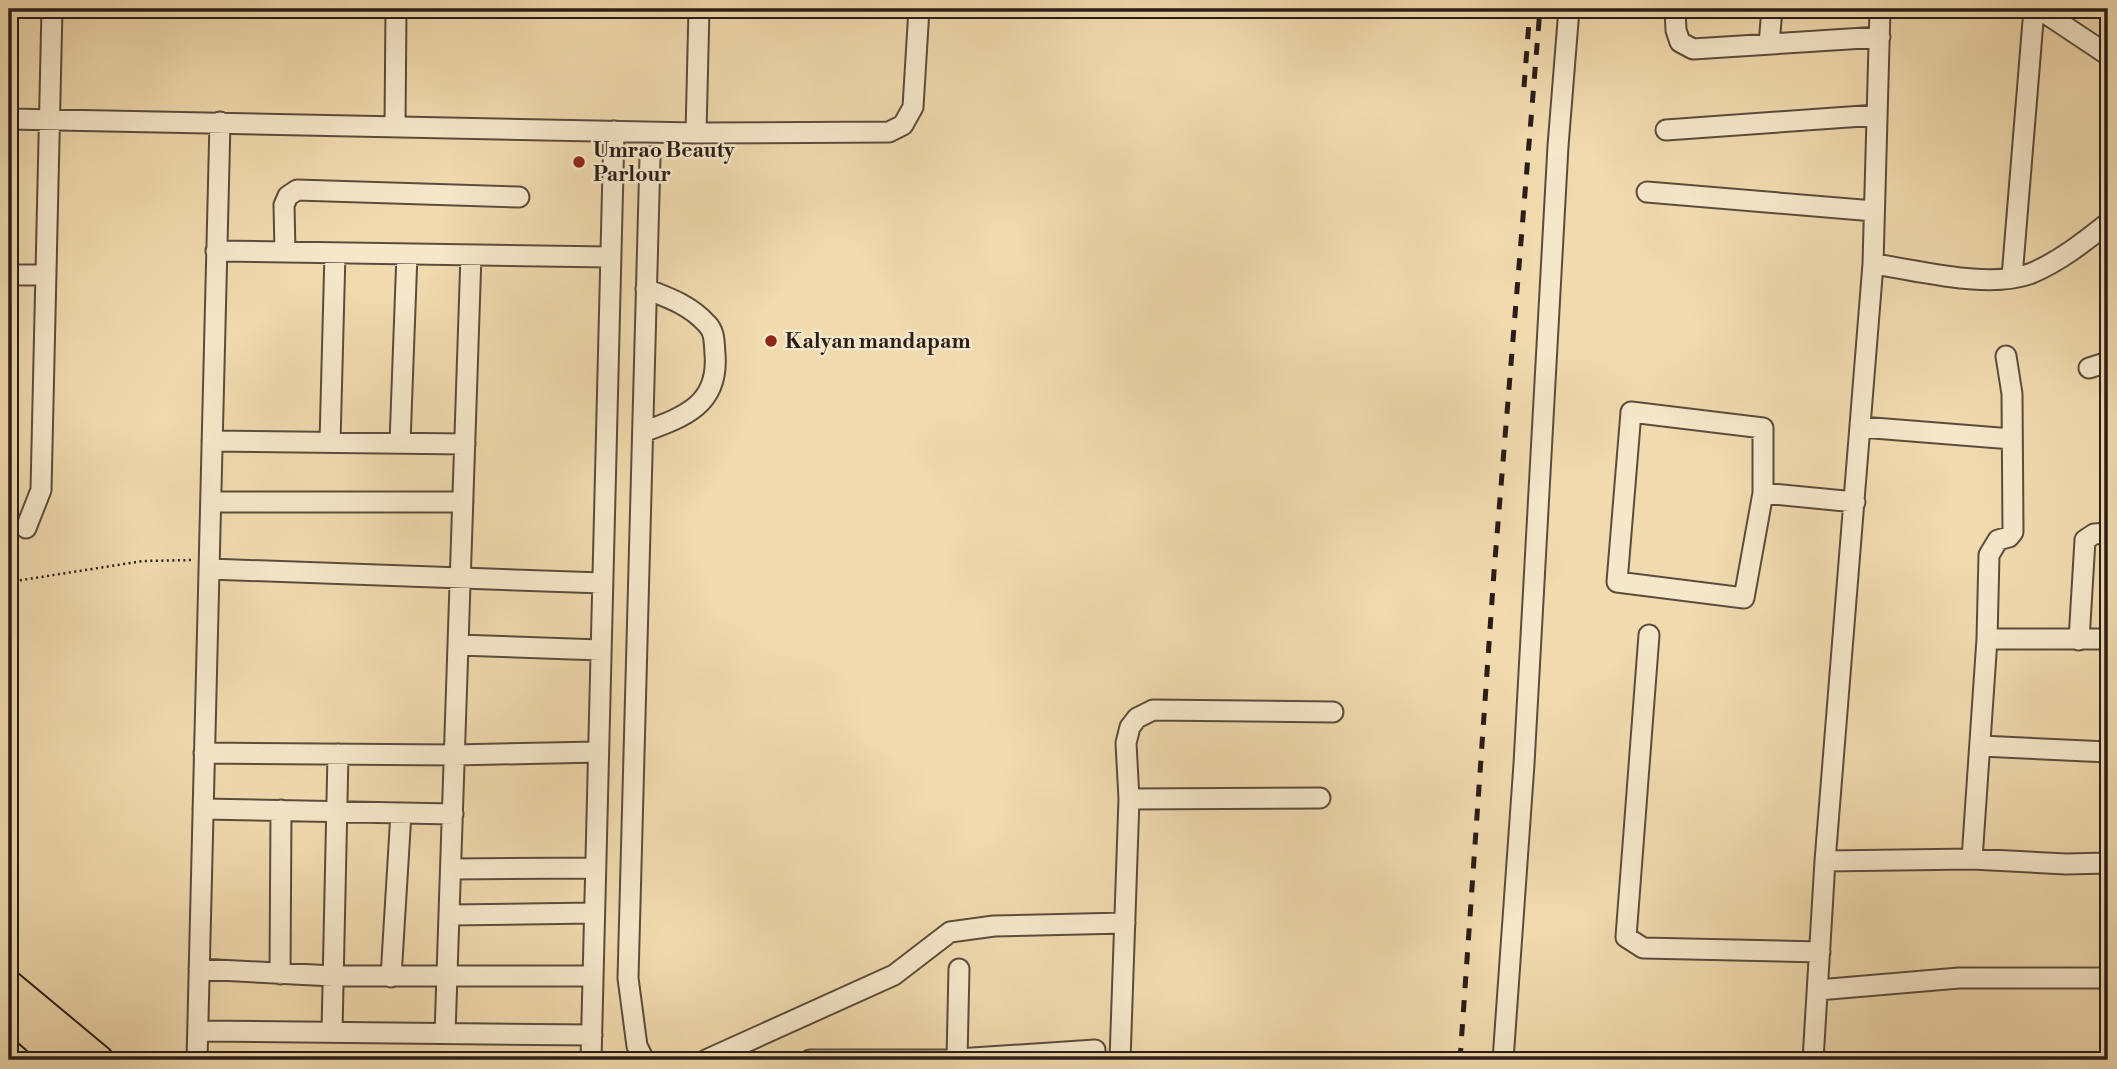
<svg xmlns="http://www.w3.org/2000/svg" width="2117" height="1069" font-family="'Libre Bodoni',serif">
  <rect width="100%" height="100%" fill="#f0daae"/>
  <filter id="stains"><feTurbulence type="fractalNoise" baseFrequency=".00286" numOctaves="4"/><feColorMatrix values="0 0 0 0 .2 0 0 0 0 .09 0 0 0 0 .02 0 0 0 .5 -.17"/></filter>
  <radialGradient id="worn" r=".72"><stop offset=".6" stop-color="#630" stop-opacity="0"/><stop offset="1" stop-color="#630" stop-opacity=".3"/></radialGradient>
  <g fill="none" stroke-linecap="round" stroke-linejoin="round">
    <g stroke="#5c4c3d" stroke-width="23">
      <path id="minor" d="M1675,9l1,21 4,12 13,7 187,-12
        M2039,9l69,46
        M1769,44l3,-35
        M9,119l687,14 193,-1 14,-7 10,-18 6,-98
        M395,126l1,-117
        M1666,130l211,-15
        M696,133l3,-124
        M1647,192l227,19
        M216,251l393,6
        M285,252l-1,-47 4,-9 9,-6 222,7
        M1873,264c45,6 116,26 159,9 28,-12 52,-31 76,-50
        M9,275h37
        M2012,277l22,-268
        M2089,368l19,-6
        M1861,427l151,12
        M643,432c41,-15 76,-27 72,-78 -1,-12 0,-22 -8,-30 -17,-19 -38,-26 -61,-35
        M212,441l253,3
        M330,442l5,-189
        M400,443l7,-189
        M1763,493v-65l-132,-16 -14,170 127,16 19,-105 92,9
        M211,502h252
        M26,528l15,-38 11,-481
        M209,569l393,14
        M1649,635l-23,302 17,11 177,4
        M1987,639h121
        M2079,640l6,-100 9,-6 14,-1
        M458,645l142,5
        M1981,746l127,6
        M204,753l250,2 144,-3
        M1129,799l191,-1
        M203,809l250,5
        M1972,859l15,-220 2,-84 9,-15 11,-3 4,-5 -1,-138 -6,-38
        M1825,861l147,-2 94,5 42,-1
        M451,869l144,-1
        M449,915l145,-2
        M199,969l134,7h260
        M959,969l-2,90 138,-9
        M280,974l1,-164
        M391,977l10,-164
        M1818,990l141,-12h149
        M198,1031l394,4
        M332,1032l6,-278
        M445,1034l26,-779
        M197,1060l23,-938
        M591,1060l23,-929
        M644,1060l-7,-14 -9,-68 22,-821
        M706,1060l188,-85 56,-43 44,-6 131,-3
        M810,1060h147
        M1120,1060l9,-261 -3,-56 4,-16 7,-9 16,-8 180,2
        M1503,1060l21,-296 34,-618 11,-137
        M1813,1060l12,-199 48,-597 7,-255"/>
    </g>
    <g stroke="#2a1d17" stroke-width="32">
      <path id="highway" d="M9,985l90,75
        M9,1015l51,45"/>
    </g>
    <path stroke="#2a1d17" stroke-width="2.5" stroke-dasharray="2 3.5" stroke-linecap="butt" d="M9,582l134,-21 49,-1"/>
    <use href="#minor" stroke="#f5e7ca" stroke-width="19"/>
    <use href="#highway" stroke="#f0daae" stroke-width="28"/>
    <path stroke="#2a1d17" stroke-width="5" stroke-dasharray="12 12" stroke-linecap="butt" d="M1524,87l6,-78
      M1460,1060l34,-488 46,-563"/>
  </g>
  <g fill="#8f2418" stroke="#f5e7ca" stroke-width="2.5">
    <circle cx="579" cy="162" r="7"/>
    <circle cx="771" cy="341" r="7"/>
  </g>
  <g text-anchor="middle" stroke-width="5" stroke-linejoin="round" paint-order="stroke">
    <g font-size="21" font-weight="bold" fill="#2a1d17" stroke="#f5e7ca" text-anchor="start">
      <text x="593" y="157">Umrao Beauty<tspan x="593" dy="24">Parlour</tspan></text>
      <text x="785" y="348">Kalyan mandapam</text>
    </g>
  </g>
  <rect width="2117" height="1069" fill="none" stroke="#f0daae" stroke-width="35"/>
  <rect x="10" y="10" width="2096" height="1048" fill="none" stroke="#2a1d17" stroke-width="3.5"/>
  <rect x="18" y="18" width="2082" height="1034" fill="none" stroke="#2a1d17" stroke-width="2"/>
  <rect width="100%" height="100%" filter="url(#stains)"/>
  <rect width="100%" height="100%" fill="url(#worn)"/>
</svg>
